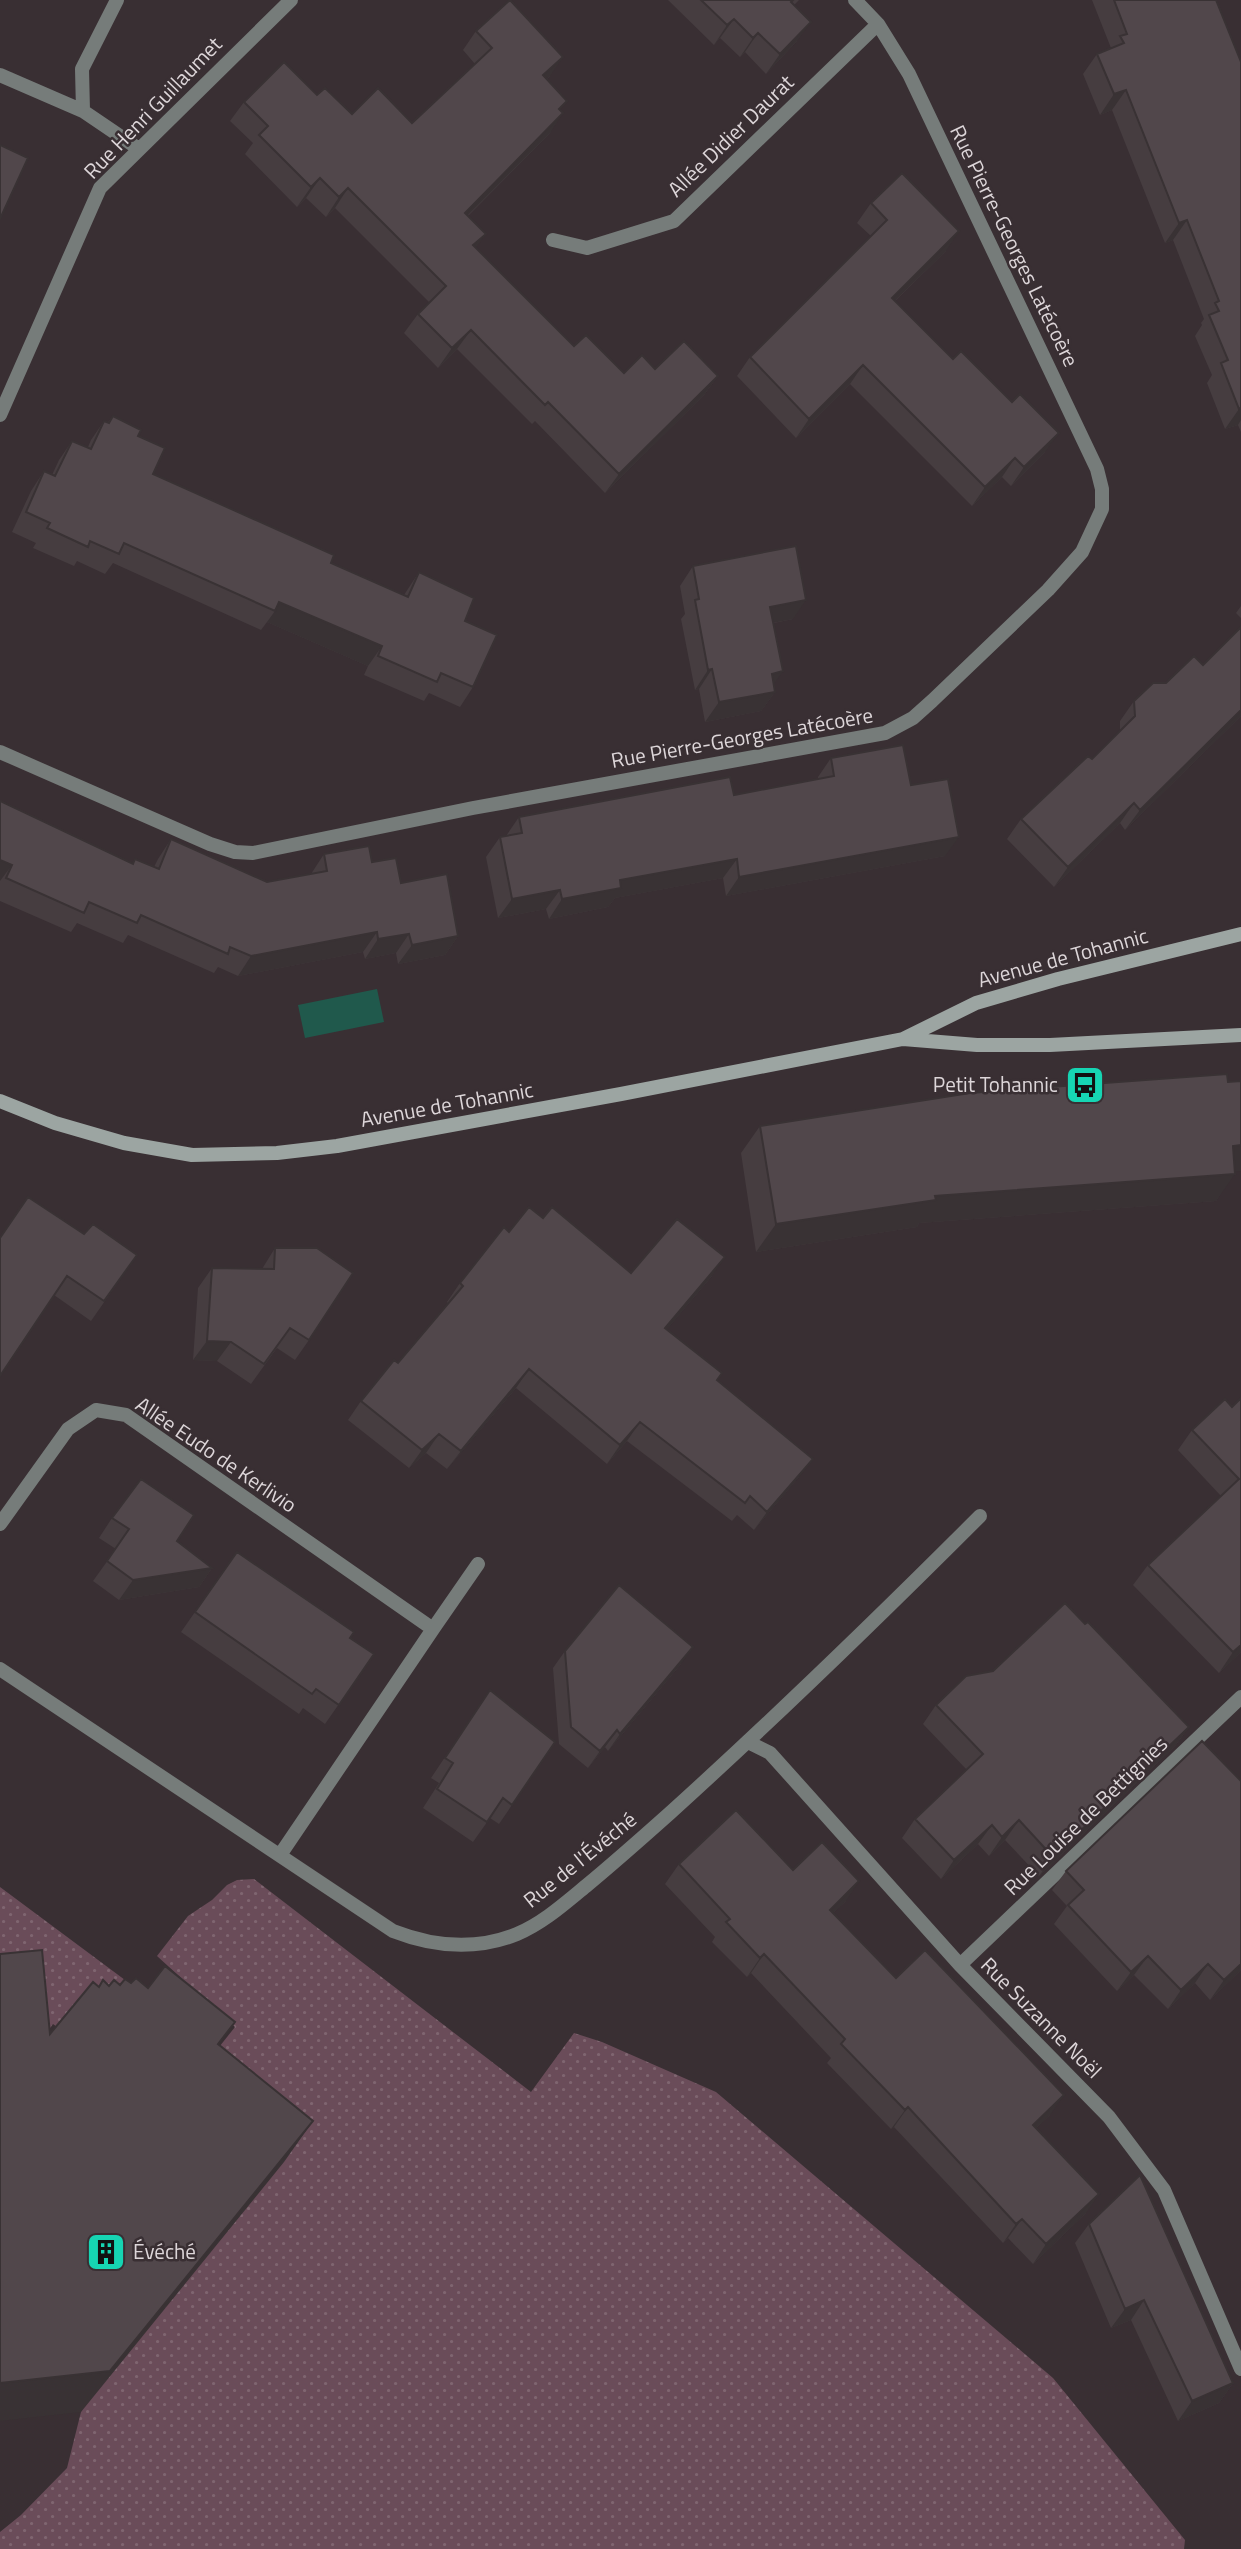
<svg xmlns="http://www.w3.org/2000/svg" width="1241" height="2549" font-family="'Titillium Web',sans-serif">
  <defs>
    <pattern id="green-dots" width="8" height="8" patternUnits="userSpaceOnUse" patternTransform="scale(1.75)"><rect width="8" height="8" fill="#6a4c59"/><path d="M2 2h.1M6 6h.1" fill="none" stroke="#7f6570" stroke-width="1.8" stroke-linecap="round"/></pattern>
  </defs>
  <rect width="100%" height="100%" fill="#392f33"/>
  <path fill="url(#green-dots)" d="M254,1879l277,213 43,-59 28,9 114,50 337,286 132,162 -1,9h-1184v-17l21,-17 46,-47 14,-56 108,-327 46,-58 -78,-71 31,-40 24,-16 15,-15 10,-5z
    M0,1887l125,93 -17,39 -48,10 -7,-5 -5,7 -48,-39z"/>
  <path fill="#20594c" d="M377,989l7,33 -79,16 -7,-33z"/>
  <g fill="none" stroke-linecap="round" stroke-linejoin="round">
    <path stroke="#767c7a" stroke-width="14" d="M0,75l83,36 56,38
      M83,111l-1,-42 35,-69
      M553,240l34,8 87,-27 204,-197
      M0,415l100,-227 191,-188
      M0,752l210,92 25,8 18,1 220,-45 412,-75 28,-15 19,-17 116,-111 34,-38 20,-43v-20l-5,-20 -188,-395 -31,-50 -23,-24
      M0,1524l68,-95 28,-19 30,5 307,214 -153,226
      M433,1629l45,-65
      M0,1669l393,262c41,16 82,20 124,3 26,-11 47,-30 69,-48 29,-24 56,-48 84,-73 106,-96 209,-196 310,-297
      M748,1742l22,11 190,212 149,152 55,73 77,179
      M960,1965l281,-268"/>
    <path stroke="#9ca5a2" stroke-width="14" d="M903,1039l74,6h73l191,-10
      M0,1101l55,22 69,20 68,12 85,-2 60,-7 284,-52 282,-55 73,-36 82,-24 183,-45"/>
  </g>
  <path fill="#463d40" d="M668,0h131l-5,5 3,36 -31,33 -21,-22 -5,5 -20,-19 -6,7z
    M1092,0h124l25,62v370l-3,-7 -13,4 -18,-46 5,-8 -17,-39 7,-11 -1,-2 3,-4 -31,-79 -8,3 -53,-133 -12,5 -17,-41 14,-20 14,-6z
    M476,31l74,45 -3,3 13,31 -10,23 -82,83 8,32 98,98 50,27 31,-4 63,7 -14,19 -99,98 -70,-72 -3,3 -75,-75 -19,19 -34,-35 14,-19 11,-12 -94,-94 -9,9 -20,-19 -9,9 -52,-53 8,-11 -23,-22 14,-19 73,-7 35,19 60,9 63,-59 -12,-14z
    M871,203l75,48 -51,50 150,151 -34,34 -9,-9 -30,29 -122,-122 -54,54 -59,-62 13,-19 121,-121 -14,-13z
    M113,416l25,20 15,38 178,89 73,32 15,-23 46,49 8,66 -13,20 -31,-14 -5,8 -60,-26 4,-9 -101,-44 -6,8 -148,-67 -8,11 -28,-13 -3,5 -41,-18 3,-5 -24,-11 19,-41 13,-20 8,4 7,-15 13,-19 16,6 3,-7 13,-19 4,1z
    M693,566l100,53 -19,4v62l1,7 -14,19 -56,11 -6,-33 -4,1 -14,-71 4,-5 -5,-28z
    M1241,606v12l-5,-5z
    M1203,665l38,51 -116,114 -5,-7 -66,64 -47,-48 14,-20 71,-60 28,-28v-10l14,-20 32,-18z
    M831,758l80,27 34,71 -219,40 -3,-18 -108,20 -7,9 -59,12 -3,-10 -48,9 -12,-61 14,-20 6,-1 13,-19 215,-22 84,-16v-2z
    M0,801l132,63 3,-5 19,8 4,-8 13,-20 96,43 44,-8 13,-20 48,8 29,21 57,53 -13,19 -47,9 -2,-11 -31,6 -2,-7 -125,24 -20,-9 -4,6 -86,-38 -5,8 -46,-20 -6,9 -71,-31z
    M760,1126l474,46 -18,29 -297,22 -2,4 -161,25 -15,-99z
    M543,1218l88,55 81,3 -46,54 51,50 82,97 -45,53 -17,-15 -5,6 -105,-80 -20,23 -91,-76 -69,81 -21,-16 -17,15 -61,-48 13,-19 37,-38 50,-60 -1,-1 13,-19 49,-51z
    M84,1234l53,21 -46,66 -37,-26z
    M275,1248l34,92 -14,20 -18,-12 -26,36 -34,-23 -24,-1 5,-72 14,-20 50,1z
    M1241,1398v254l-22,21 -86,-88 15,-20 73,-69 -43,-46 14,-20 40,-23z
    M112,1518l100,50 -13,19 -80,13 -26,-19 23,-32 -17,-11z
    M237,1552l113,86 24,16 -49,70 -22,-16 -4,6 -118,-82z
    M1085,1624l104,103 -14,19 -136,130 -34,-36 -16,16 -11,-12 -37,35 -39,-41 13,-19 52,-49 -44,-46 13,-19 57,-34z
    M565,1651l116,13 -73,87 -3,-4 -17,21 -29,-24 -6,-76z
    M477,1709l78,33 -56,82 -9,-6 -17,24 -50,-34 16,-25 -8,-5z
    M1241,1781v189l-31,30 -15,-17 -27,26 -34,-34 -17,16 -63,-67 13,-18 -15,-16 14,-19z
    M679,1864l114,6 53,31 -13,12 63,65 154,137 -14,13 50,85 -53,51 -25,-26 -5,5 -109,-116 -3,2 -64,-66 4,-5 -80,-85 -4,4 -35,-35 3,-5 -50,-53z
    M1089,2224l144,159 -14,20 -41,18 -47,-101 -20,8 -36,-85z"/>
  <path fill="#393234" d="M734,19l-14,19 -6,7 13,-20z
    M811,22l-14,19 -31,33 14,-20z
    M758,33l-13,19 -5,5 13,-19z
    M563,57l-13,19 -20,19 13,-20z
    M1126,90l-14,20 -12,5 14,-21z
    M563,113l-13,20 -99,99 14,-19z
    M320,178l-14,20 -9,9 14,-20z
    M348,188l-13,20 -9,9 13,-20z
    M1187,220l-14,20 -8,3 14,-20z
    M959,231l-13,20 -68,66 14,-19z
    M486,234l-14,19 1,-8z
    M471,330l-14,19 -19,19 14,-20z
    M863,365l-13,19 -54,54 13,-19z
    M718,376l-14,19 -99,98 14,-19z
    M1241,408v12l-3,5 -13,4 14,-20z
    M1059,433l-14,19 -34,34 13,-19z
    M1015,458l-13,19 -30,29 13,-19z
    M806,600l-13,19 -36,7 13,-19z
    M279,602l103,44 -14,20 -101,-44 8,-11z
    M712,669l-13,20 -4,1 13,-20z
    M783,671l-14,20 3,-17z
    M775,692l-14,19 -56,11 14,-20z
    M1241,710v6l-116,114 15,-20z
    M1134,803l-14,20 -66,64 14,-20z
    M959,837l-14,19 -219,40 13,-19z
    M737,859l-14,19 -108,20 -7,9 -59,12 13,-20 58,-19z
    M0,860l12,5 -12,16z
    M560,890l-14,19 -48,9 14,-19z
    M377,932l-14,20 -125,24 13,-20z
    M409,934l-13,19 -31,6 13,-20z
    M458,936l-13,19 -47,9 14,-19z
    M1241,1145v26l-27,2 19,-27z
    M1235,1174l-19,27 -297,22 -2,4 -161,25 20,-28 159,-28z
    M725,1257l-13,19 -60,71 13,-19z
    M207,1341l24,1 -14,19 -24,-1z
    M529,1369l-13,19 -69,81 14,-18z
    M640,1422l-13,19 -20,23 13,-19z
    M439,1434l-13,19 -17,15 13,-18z
    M813,1459l-14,18 -45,53 13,-18z
    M212,1568l-13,19 -80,13 14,-20z
    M1241,1645v7l-22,21 14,-21z
    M693,1647l-12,17 -73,87 12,-17z
    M1189,1727l-14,19 -136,130 14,-19z
    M617,1730l-12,17 -17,21 12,-17z
    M1019,1820l-14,20 -16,16 13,-19z
    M992,1825l-14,19 -37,35 13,-19z
    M859,1881l-13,20 -30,28 14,-19z
    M764,1954l-13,19 -4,4 13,-19z
    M1148,1956l-14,19 -17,16 14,-19z
    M1208,1964l-13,19 -27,26 13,-19z
    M1241,1964v6l-31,30 14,-20z
    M1064,2095l-14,20 -31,29 14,-19z
    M908,2107l-14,20 -3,2 14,-19z
    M313,2121l-29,41 -203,250 -81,9v-38z
    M1099,2194l-13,19 -53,51 13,-20z
    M1022,2219l-14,19 -5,5 13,-19z
    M1144,2300l-13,20 -20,8 14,-19z
    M1233,2383l-14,20 -41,18 14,-20z"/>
  <path fill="#51474b" stroke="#393234" stroke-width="2" d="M510,0l53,57 -20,18 24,26 -8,8 4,4 -98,100 21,21 -13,11 101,101 12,-11 38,38 18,-18 13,14 29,-28 34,35 -99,98 -71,-72 -3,3 -74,-75 -19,18 -34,-34 28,-28 -98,-98 -9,9 -19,-19 -9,9 -52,-52 9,-9 -24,-24 40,-40 33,33 8,-7 27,26 26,-26 34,35 80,-75 -16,-17z
    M701,0h92l-2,2 20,20 -31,32 -22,-21 -5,5 -19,-19 -7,6z
    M1114,0h102l25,62v346l-2,1 -18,-46 7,-3 -19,-45 10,-4 -4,-8 4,-2 -32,-81 -8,3 -53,-133 -12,4 -17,-40 27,-11 -4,-7 7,-2z
    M0,145l28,13 -28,61z
    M902,173l57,58 -67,67 61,61 8,-8 51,51 8,-8 39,39 -35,34 -9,-9 -30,29 -122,-122 -54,54 -59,-62 137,-137 -16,-17z
    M113,416l28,14 -3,6 27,12 -12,26 181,81 -3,8 77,34 11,-25 55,26 -9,23 32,14 -24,52 -32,-14 -4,9 -59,-26 4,-10 -103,-44 -4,9 -151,-68 -5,11 -29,-13 -2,6 -41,-19 3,-5 -24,-11 18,-41 11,5 17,-35 19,8 13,-28 5,2z
    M796,546l10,54 -36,7 13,64 -11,3 3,18 -56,10 -7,-33 -4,1 -13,-70 4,-1 -6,-33z
    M1241,627v83l-101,100 -6,-7 -66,64 -47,-48 67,-63 4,3 43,-43 -1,-15 19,-18h13l28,-27 9,9z
    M903,745l8,40 37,-6 11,58 -220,40 -2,-18 -117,21 1,8 -59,11 -2,-9 -48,9 -12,-62 22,-4 -3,-16 211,-40 4,18 100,-19 -3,-18z
    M0,801l133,63 2,-5 24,10 12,-30 96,43 60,-11 -3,-17 45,-8 3,16 24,-4 5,25 46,-9 11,62 -46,9 -3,-11 -31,5 -1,-7 -126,24 -21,-9 -2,7 -87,-39 -4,8 -48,-21 -5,11 -78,-35 6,-13 -12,-5z
    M1227,1074l1,8 13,-1v64l-8,1 2,28 -300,22 1,4 -160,24 -16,-98 210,-33z
    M28,1197l56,37 9,-10 44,31 -33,46 -37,-25 -67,100v-138z
    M529,1207l14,11 9,-11 79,66 46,-54 48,38 -60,71 57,45 -5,7 96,79 -46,53 -17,-16 -5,7 -105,-81 -20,23 -91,-76 -68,82 -22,-17 -17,16 -61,-49 33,-41 4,3 65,-77 -3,-3 44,-56 5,5z
    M275,1248h42l36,25 -44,67 -19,-12 -26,36 -33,-22 -24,-1 5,-73 62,1z
    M1241,1398v247l-8,7 -85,-87 91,-86 -47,-49 33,-31 7,8z
    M141,1479l53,36 -17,26 35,27 -79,12 -26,-19 22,-32 -17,-11z
    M237,1552l117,80 -4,6 24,16 -35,51 -23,-16 -4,5 -117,-82z
    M619,1585l74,62 -73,87 -3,-4 -17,21 -29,-24 -6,-76z
    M1065,1603l20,21 3,-2 101,105 -136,130 -34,-37 -17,17 -10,-12 -38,35 -39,-41 68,-65 -47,-49 30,-29 27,-5z
    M490,1690l65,52 -43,63 -9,-7 -16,24 -50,-33 16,-26 -8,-5z
    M1202,1741l39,40v183l-17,16 -16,-16 -27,26 -33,-34 -17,16 -63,-67 16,-15 -18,-19z
    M736,1810l57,60 29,-28 37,39 -29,29 66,68 29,-28 139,145 -31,30 66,69 -53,50 -24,-25 -6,5 -108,-117 -3,3 -64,-66 4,-5 -81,-85 -4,4 -34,-36 4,-3 -51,-55z
    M42,1950l8,84 43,-52 6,5 4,-7 6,6 5,-6 6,5 5,-6 6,4 5,-5 12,10 17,-22 70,56 -17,22 95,77 -203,250 -110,12v-429z
    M1140,2175l93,208 -41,18 -48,-101 -19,9 -36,-85z"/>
  <defs>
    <g id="bus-square" transform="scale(2.0125)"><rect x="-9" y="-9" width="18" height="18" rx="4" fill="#16d5b3" stroke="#392f33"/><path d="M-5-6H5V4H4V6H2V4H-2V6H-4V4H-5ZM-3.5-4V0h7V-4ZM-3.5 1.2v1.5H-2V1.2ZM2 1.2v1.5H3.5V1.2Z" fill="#111"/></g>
    <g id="building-square" transform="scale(2.0125)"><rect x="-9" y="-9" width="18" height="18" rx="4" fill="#16d5b3" stroke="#392f33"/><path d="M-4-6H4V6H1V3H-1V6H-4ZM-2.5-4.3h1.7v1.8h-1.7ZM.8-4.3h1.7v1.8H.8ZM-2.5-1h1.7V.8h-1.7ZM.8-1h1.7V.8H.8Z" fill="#111"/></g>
  </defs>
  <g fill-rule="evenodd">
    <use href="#bus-square" x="1085" y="1085"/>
    <use href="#building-square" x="106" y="2252"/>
  </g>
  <g text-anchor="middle" stroke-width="5" stroke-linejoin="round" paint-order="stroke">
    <g font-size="21" fill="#ddd6d9" stroke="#392f33">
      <text transform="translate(153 108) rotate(-46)" y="7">Rue Henri Guillaumet</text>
      <text transform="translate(731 136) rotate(-44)" y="7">Allée Didier Daurat</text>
      <text transform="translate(1014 246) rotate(64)" y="7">Rue Pierre-Georges Latécoère</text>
      <text transform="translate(742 738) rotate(-10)" y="7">Rue Pierre-Georges Latécoère</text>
      <text transform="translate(1063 958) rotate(-15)" y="7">Avenue de Tohannic</text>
      <text transform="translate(447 1105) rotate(-10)" y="7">Avenue de Tohannic</text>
      <text transform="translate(216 1455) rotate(34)" y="7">Allée Eudo de Kerlivio</text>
      <text transform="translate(1086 1816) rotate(-44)" y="7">Rue Louise de Bettignies</text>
      <text transform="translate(580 1860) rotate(-39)" y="7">Rue de l'Évéché</text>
      <text transform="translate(1041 2018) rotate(45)" y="7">Rue Suzanne Noël</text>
    </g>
    <g font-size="21" fill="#ddd6d9" stroke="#392f33" text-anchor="end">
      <text x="1058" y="1092">Petit Tohannic</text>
      <text x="133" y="2259" text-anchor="start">Évéché</text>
    </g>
  </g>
</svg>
